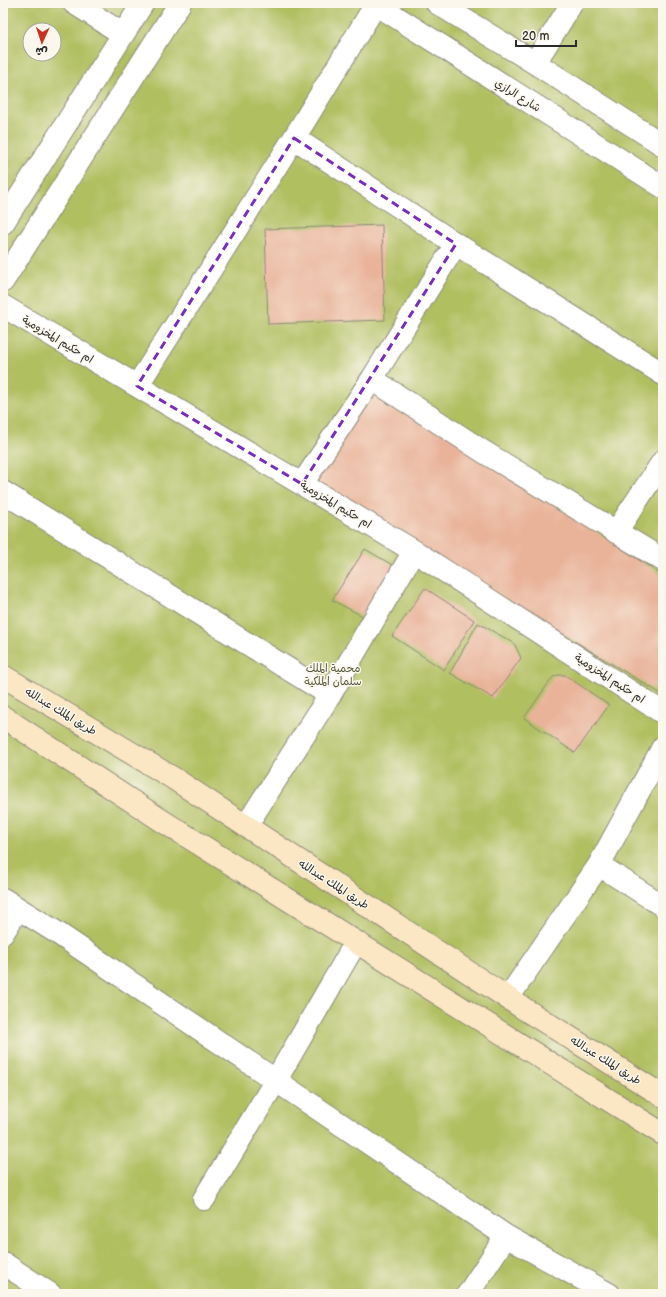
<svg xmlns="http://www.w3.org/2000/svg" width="666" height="1297" font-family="'Balsamiq Sans','Playpen Sans Arabic',sans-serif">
  <rect width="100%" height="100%" fill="#fbf7ec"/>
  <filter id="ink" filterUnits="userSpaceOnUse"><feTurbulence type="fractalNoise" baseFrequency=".025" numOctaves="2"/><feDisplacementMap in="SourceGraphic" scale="8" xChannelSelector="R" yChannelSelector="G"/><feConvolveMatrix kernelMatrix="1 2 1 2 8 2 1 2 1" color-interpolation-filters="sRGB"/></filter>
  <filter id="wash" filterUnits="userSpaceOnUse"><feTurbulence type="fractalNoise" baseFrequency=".012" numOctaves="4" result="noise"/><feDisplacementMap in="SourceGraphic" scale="16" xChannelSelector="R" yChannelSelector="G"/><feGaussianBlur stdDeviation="0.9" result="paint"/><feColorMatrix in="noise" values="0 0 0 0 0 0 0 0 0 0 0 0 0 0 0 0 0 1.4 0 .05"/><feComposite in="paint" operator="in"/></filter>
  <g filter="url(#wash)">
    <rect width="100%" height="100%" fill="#ede6c8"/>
    <path fill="#b0bf61" stroke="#6e7546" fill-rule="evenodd" d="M3,3h660v1291h-660zM30,30h24v24h-24z"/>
    <g id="blocks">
      <path fill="#e9b39a" d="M382,225l3,95 -117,4 -3,-95z
        M373,383l290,193v119l-353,-215z
        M365,549l29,17 -28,52 -34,-18z
        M425,588l49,32 -30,50 -52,-34z
        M478,623l36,20 7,15 -28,40 -43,-25z
        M558,675h7l44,30 -34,48 -51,-35 29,-41z"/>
    </g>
  </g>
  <g filter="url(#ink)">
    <use href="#blocks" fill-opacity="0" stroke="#8c887a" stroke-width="1"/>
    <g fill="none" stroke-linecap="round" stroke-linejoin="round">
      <g stroke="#8c887a" stroke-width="24">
        <path id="minor" d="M74,3l49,31
          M535,63l37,-60
          M294,138l162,106 207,130
          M3,306l411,245 249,162
          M372,379l112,73 179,108
          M137,386l157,-248 82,-134
          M302,484l70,-105 84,-135
          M3,492l327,203
          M616,532l47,-71
          M246,826l84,-131 84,-144
          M599,865l64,41
          M3,899l53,33 450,304 103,58
          M3,933l15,-24
          M508,998l91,-133 64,-118
          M204,1199l72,-119 80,-138
          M3,1263l47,31
          M468,1294l38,-58"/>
      </g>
      <g stroke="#8c887a" stroke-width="24">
        <path id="tertiary" d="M374,3l289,184
          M437,3l98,60 128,82
          M3,223l140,-220
          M3,281l177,-278"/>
      </g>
      <g stroke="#8c887a" stroke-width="24">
        <path id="secondary" d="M3,676l170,102 353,232 137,86
          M3,717l161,105 499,312"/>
      </g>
      <use href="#minor" stroke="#fff" stroke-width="22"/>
      <use href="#tertiary" stroke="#fff" stroke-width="22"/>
      <use href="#secondary" stroke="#fbe7c3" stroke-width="22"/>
    </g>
  </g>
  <path fill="none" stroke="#7b2cbf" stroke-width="3" stroke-dasharray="8 5" stroke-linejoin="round" d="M294,138l162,106 -154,240 -165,-98z"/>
  <g text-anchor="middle" stroke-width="3" stroke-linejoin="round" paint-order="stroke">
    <g font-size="11" fill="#2b2b2b" stroke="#fbf7ec">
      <text transform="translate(518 95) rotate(32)" y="4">شارع الرازي</text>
      <text transform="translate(58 339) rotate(31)" y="4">ام حكيم المخزومية</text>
      <text transform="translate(336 504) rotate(31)" y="4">ام حكيم المخزومية</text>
      <text transform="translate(610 678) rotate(33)" y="4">ام حكيم المخزومية</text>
      <text transform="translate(61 711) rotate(31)" y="4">طريق الملك عبدالله</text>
      <text transform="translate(334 884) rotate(33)" y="4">طريق الملك عبدالله</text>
      <text transform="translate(606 1060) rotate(32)" y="4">طريق الملك عبدالله</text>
    </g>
    <g font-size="11" fill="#53573b" stroke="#fbf7ec">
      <text x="333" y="672">محمية الملك<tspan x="333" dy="13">سلمان الملكية</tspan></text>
    </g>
  </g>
  <rect width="666" height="1297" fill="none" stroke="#fbf7ec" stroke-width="16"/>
  <g transform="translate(42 42) rotate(183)"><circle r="19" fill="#fbf7ec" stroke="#a8a59f"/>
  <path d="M0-3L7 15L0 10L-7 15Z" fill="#c8321e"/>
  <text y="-6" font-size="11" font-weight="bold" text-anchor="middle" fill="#2b2b2b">ش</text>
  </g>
  <path d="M516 40v6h60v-6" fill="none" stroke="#2b2b2b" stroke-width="2"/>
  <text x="522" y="40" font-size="12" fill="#2b2b2b" stroke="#fbf7ec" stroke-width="3" paint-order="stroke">20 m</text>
</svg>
